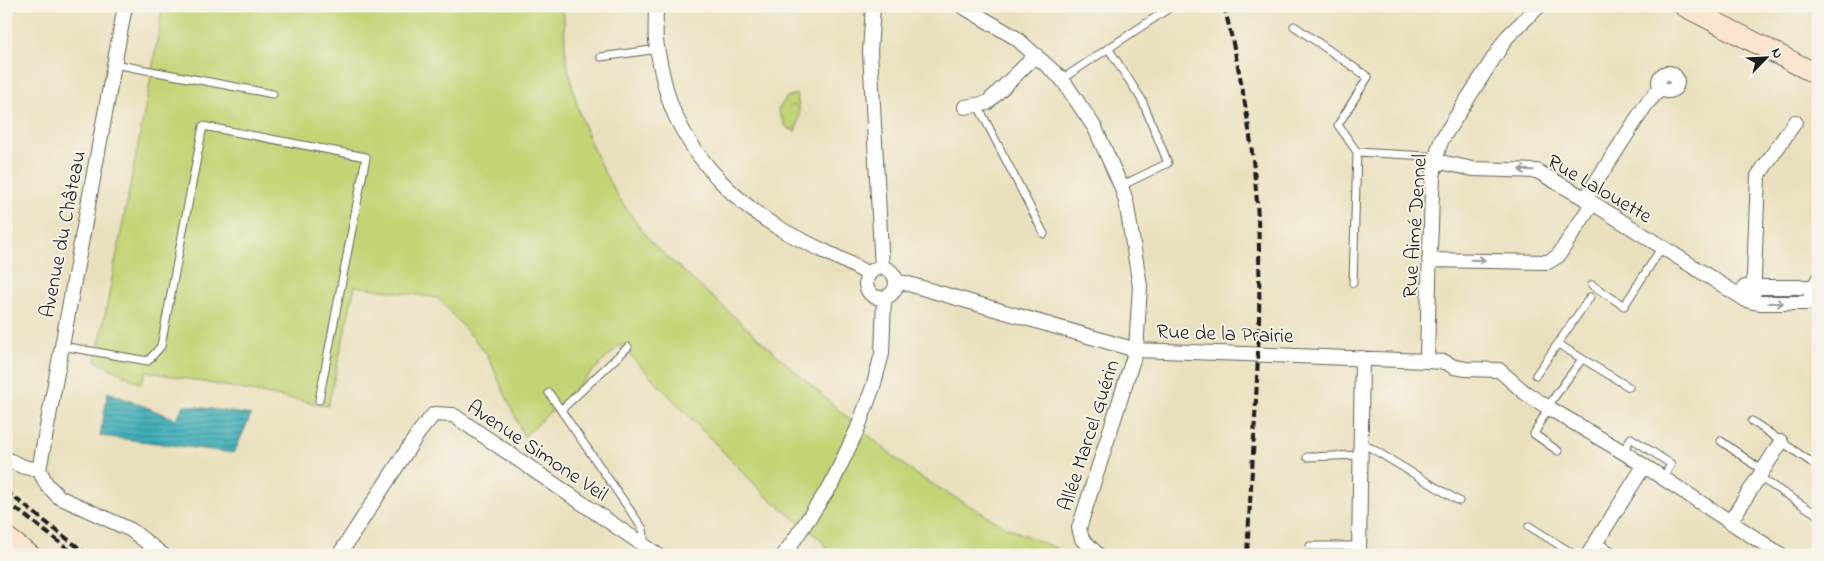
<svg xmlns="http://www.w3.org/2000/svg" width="1824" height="561" font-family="'Indie Flower',sans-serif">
  <defs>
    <pattern id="park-crowns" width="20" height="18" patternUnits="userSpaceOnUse" patternTransform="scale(1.25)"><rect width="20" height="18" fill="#c3d476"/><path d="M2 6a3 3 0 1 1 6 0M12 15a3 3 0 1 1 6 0" fill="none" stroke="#a7b566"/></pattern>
    <pattern id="water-rules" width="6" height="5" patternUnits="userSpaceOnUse" patternTransform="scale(1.25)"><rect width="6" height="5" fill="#3cadb6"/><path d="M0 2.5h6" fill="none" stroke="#328c93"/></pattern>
  </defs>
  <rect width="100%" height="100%" fill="#f7f3e8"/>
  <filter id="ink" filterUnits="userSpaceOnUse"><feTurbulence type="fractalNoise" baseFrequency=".02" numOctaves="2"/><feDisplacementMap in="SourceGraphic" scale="10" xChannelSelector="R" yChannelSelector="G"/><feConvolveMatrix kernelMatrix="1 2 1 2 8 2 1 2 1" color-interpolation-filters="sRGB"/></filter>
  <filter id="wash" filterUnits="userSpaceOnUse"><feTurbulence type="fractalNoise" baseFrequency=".0096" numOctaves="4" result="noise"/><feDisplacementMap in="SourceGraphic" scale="20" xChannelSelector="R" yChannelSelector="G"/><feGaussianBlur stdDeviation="1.12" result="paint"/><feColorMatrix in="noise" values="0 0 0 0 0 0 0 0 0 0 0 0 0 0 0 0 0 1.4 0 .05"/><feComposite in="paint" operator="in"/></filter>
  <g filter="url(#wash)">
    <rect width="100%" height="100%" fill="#e9e1be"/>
    <path fill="#c3d476" stroke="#707849" d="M163,6h400c2,19 1,39 4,57 2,10 5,20 7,30 15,58 42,108 81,153l195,174 65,54 91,53 52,22 -1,6h-226l-11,-16 -56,-45 -144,-149 -96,92 -37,-83 -49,-56 -83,-12 -27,120 -182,-35 -5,13 -45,-23 53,-273z"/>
    <path fill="url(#park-crowns)" stroke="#707849" d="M796,94c4,14 5,23 -1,38l-10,-6 -7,-16 9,-13z"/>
    <path fill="url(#water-rules)" stroke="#2c6469" d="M108,392l68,27 8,-14 67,10 -17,38 -134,-17z"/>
  </g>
  <g filter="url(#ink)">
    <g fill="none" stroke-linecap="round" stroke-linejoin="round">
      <g stroke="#646155" stroke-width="9">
        <path id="service" d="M1294,26l74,51 -30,48 19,27 70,4 9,5
          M1108,48l34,52 26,63 -47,23
          M601,57l57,-8
          M114,64l159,30
          M1062,79l109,-72
          M978,106l66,128
          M1353,283l4,-131
          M1592,285l32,21 38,-59
          M1558,344l71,43
          M62,346l86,15 13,-15 42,-220 163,31 -47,243
          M1536,375l54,-78
          M549,393l94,136 2,17
          M561,410l67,-63
          M1752,421l66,46
          M1721,441l42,30
          M1361,444l10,4 88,53
          M1558,451l-24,-17 19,-35 29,-40
          M1623,452l8,-14 3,2 37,24 -8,14
          M1307,457l54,-2
          M1759,477l59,38
          M1529,526l46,29
          M1596,542l24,13
          M1310,546h50"/>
      </g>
      <g stroke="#646155" stroke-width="16">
        <path id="minor" d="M656,6c0,11 -1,24 0,35 4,24 9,52 19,74 22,48 65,92 111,117 27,15 56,26 82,42
          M873,6l-3,46 12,216
          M962,6l54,32 46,41 33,49 26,58 5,15 14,85 -4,64 -57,178 3,11 16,16
          M1659 82a9 9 0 1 1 18 0a9 9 0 1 1-18 0Z
          M965,107l22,-4 49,-48
          M1436,161l37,8 64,2 54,31 155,98 14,3h46l5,-6 7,-18
          M1585,199l62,-96 14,-15
          M1429,260l119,2 10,-6 30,-46 3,-8
          M866 283a15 15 0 1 1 30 0a15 15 0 1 1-30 0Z
          M896,282l9,1 231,67 291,11 18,1 9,5 12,2 33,1 25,22 25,16 74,44 158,103
          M1745,287h70
          M1753,302l5,-126 37,-54
          M1427,361c1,-45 2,-90 4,-135 1,-29 0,-60 11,-87l65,-102 32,-31
          M6,459l18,8 15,3
          M39,470l86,-464
          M39,470l8,15 12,12 72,33 32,25
          M1730,522l51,-80
          M339,555l80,-123 15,-18 19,1 205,140
          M784,555l47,-70 26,-55 16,-43 9,-33 2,-55
          M1359,555l3,-197
          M1588,555l56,-89"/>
      </g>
      <g stroke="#646155" stroke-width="22">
        <path id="secondary" d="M1684,6l134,69
          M6,537l24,18"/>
      </g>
      <use href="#service" stroke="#fff" stroke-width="7"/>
      <use href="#minor" stroke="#fff" stroke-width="14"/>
      <use href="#secondary" stroke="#fce5cf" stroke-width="20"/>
      <path stroke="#1c1c1c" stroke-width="4" stroke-dasharray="8 4" stroke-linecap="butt" d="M1224,6c18,70 30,141 34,213 5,111 -5,224 -11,336
        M6,491l82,64
        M6,501l70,54"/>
    </g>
    <defs><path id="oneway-shaft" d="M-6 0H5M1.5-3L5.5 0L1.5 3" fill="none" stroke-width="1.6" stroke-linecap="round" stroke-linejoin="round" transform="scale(1.25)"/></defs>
    <g stroke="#999">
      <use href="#oneway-shaft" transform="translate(1526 170) rotate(-178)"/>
      <use href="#oneway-shaft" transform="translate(1478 260) rotate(1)"/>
      <use href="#oneway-shaft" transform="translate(1776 303)"/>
    </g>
  </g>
  <g text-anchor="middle" stroke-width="4" stroke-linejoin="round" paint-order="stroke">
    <g font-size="21" fill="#1c1c1c" stroke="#f7f3e8">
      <text transform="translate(1600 188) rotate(30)" y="7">Rue Lalouette</text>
      <text transform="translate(1414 226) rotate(-86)" y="7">Rue Aimé Dennel</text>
      <text transform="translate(62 234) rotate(-79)" y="7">Avenue du Château</text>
      <text transform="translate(1225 333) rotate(2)" y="7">Rue de la Prairie</text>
      <text transform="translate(1088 435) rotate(-72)" y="7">Allée Marcel Guérin</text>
      <text transform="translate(538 450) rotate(34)" y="7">Avenue Simone Veil</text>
    </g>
  </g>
  <rect width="1824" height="561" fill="none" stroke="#f7f3e8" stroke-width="25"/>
  <g transform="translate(1766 58) rotate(66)" stroke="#f7f3e8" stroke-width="4" paint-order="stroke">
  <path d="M0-4L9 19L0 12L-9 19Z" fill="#1c1c1c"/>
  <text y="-8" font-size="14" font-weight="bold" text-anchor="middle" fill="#1c1c1c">N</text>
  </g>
</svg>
